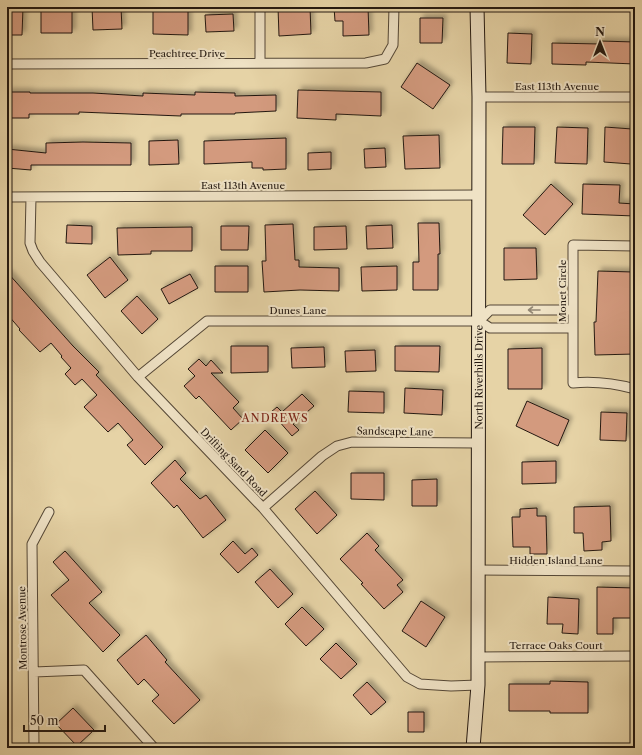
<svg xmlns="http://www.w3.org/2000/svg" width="642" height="755" font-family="'Libre Caslon Text',serif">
  <defs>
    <filter id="shadow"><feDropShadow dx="3.5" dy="-3.5" stdDeviation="2" flood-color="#0004"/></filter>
  </defs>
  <rect width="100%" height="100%" fill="#e6d3a6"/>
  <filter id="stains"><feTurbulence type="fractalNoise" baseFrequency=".005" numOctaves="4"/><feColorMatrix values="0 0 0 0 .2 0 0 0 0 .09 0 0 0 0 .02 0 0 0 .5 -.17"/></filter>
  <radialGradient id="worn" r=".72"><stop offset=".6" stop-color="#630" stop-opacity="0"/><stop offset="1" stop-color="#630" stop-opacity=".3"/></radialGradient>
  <path fill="#d39a7e" stroke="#231810" filter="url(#shadow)" d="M7,7h16l-1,28h-15z
    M92,7h29l1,22 -29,1z
    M153,7h35v28l-35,-1z
    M278,7h32l1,27 -32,2z
    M334,7h34l1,28 -26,1v-15h-8z
    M41,8h31v25h-31z
    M233,14l1,17 -28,1 -1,-17z
    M420,18h23l-1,25h-22z
    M508,33l24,1 -1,30 -24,-1z
    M600,41l35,1v22l-49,-2v3l-34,-1v-21l48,1z
    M417,63l33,22 -17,24 -32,-22z
    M298,90l83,2v24l-45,-2v6l-39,-2z
    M7,92h23v1h63l50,3v-3l52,2v-3l40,1v3l41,-1v16l-41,2v1h-54v2l-102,-4v2h-50v4h-22z
    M503,127h32l-1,37h-32z
    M557,127l31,1 -1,36 -32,-1z
    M605,127l27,2 -1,35 -27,-2z
    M439,135l1,33 -35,1 -2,-33z
    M286,138v31l-23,1v-2h-11v-6l-48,2v-23z
    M178,140l1,24 -30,1v-24z
    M83,142l48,1v22h-100v5l-24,-2v-19l39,4v-10z
    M385,148l1,19 -21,1 -1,-19z
    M331,152v17l-23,1v-17z
    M551,184l22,20 -28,31 -22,-20z
    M583,184l37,1 -1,18 16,1v12l-53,-2z
    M418,223h21l1,31h-2v36h-25v-28h6z
    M293,224l2,36h4v7l40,1v23l-39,-1 -36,2 -2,-31h4l-1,-36z
    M67,225l25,1v18l-26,-1z
    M392,225l1,23 -26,1 -1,-23z
    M221,226h28l-1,24h-27z
    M346,226l1,23 -33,1v-23z
    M192,227v24h-41v3l-33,1 -1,-27z
    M504,248h32l1,31 -33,1z
    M110,257l18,23 -23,18 -18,-23z
    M215,266h33v26h-33z
    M397,266v24l-35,1 -1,-24z
    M598,271l35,1 -1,50 3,-1v33l-40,1 -1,-33h2z
    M7,272l66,74 26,26 -3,3 67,72 -18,18 -18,-20 6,-5 -15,-17 -10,9 -24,-25 13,-12 -15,-16 -7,6 -10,-11 6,-6 -10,-11 1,-1 -11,-13 -11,9 -21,-22 1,-1 -13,-15z
    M190,274l8,14 -29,16 -8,-15z
    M137,296l21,23 -16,15 -21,-23z
    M231,346h37v26l-37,1z
    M395,346h45l-1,26 -44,-1z
    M324,347l1,20 -33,1 -1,-20z
    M542,348v41h-34v-40z
    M375,350l1,21 -30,1 -1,-21z
    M199,359l7,7 5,-6 12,13h-12l28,29 -6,6 10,11 -12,11 -32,-34 -3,3 -12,-13 11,-10 -7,-7z
    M405,388l38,2 -1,25 -38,-2z
    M349,391l35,1v21l-36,-1z
    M302,394l12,12 -21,18 6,6 -7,6 -21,-24 6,-5 5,5z
    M527,401l42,19 -11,26 -42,-20z
    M601,412l26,1 -1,28 -26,-1z
    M265,430l23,23 -20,20 -23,-23z
    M175,460l11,13 -6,6 20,20 6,-4 20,25 -23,18 -26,-33 -3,3 -23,-25z
    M556,461v22l-34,1v-22z
    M351,473h33v27l-33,-1z
    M437,479v27h-25v-26z
    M315,491l22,24 -20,19 -22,-25z
    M610,506l1,35 -9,1v8l-18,1 -1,-18h-9v-26z
    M537,508v8h9l1,38h-17v-7h-17l-1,-30h8v-8z
    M367,533l12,13 -4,4 28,30 -6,5 6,7 -19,17 -23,-25 2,-1 -23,-24z
    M233,541l12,13 7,-6 6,7 -20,18 -18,-19z
    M65,551l37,41 -13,11 31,32 -17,17 -52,-57 18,-15 -16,-18z
    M270,569l23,25 -15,14 -23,-26z
    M597,587l38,1v30h-22v16h-16z
    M548,597l31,2 -1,35 -16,-1 1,-9h-16z
    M421,601l24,16 -19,30 -24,-16z
    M302,607l22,22 -18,17 -21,-22z
    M146,635l21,25 -2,2 35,38 -26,24 -22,-23 7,-6 -15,-16 -6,6 -21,-25z
    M336,643l21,21 -16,15 -21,-20z
    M550,681l38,1v31h-38v-2h-41v-27h41z
    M367,682l19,20 -15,13 -18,-20z
    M73,708l21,22 -17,16 -21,-22z
    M408,712h16v20h-16z"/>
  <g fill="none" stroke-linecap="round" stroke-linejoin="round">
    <g stroke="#544736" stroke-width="11">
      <path id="street" d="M260,7v56
        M7,64l359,-1 19,-4 8,-14 1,-38
        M479,97h156
        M7,197l472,-2
        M31,197l-1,46 3,8 7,11 98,115 125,131 144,169 13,7 31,2 27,-1
        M635,246l-62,-1v138c22,-2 40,0 62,6
        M479,321l11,-11h83
        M138,377l69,-56h272l11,7h83
        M263,508l59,-52 15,-10 15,-4 125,1
        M477,570l158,1
        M478,657l157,-1
        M34,672l50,-2 70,78
        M34,748l-2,-204 17,-32"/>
    </g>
    <g stroke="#231810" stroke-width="15">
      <g id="secondary">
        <path id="s1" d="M473,748l5,-63v-28l1,-560 -2,-90"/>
      </g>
    </g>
    <use href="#street" stroke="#efe2c5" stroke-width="9"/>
    <use href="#secondary" stroke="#efe2c5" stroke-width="13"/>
  </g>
  <defs><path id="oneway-shaft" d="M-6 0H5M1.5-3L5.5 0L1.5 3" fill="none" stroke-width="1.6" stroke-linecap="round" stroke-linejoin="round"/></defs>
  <use stroke="#938774" href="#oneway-shaft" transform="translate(534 310) rotate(180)"/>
  <g text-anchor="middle" stroke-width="4" stroke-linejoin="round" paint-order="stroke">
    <g font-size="10" fill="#231810" stroke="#efe2c5">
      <text x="187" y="57">Peachtree Drive</text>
      <text x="557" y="90">East 113th Avenue</text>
      <text x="243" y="189">East 113th Avenue</text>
      <text transform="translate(562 291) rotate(-90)" y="4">Monet Circle</text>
      <text x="298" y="314">Dunes Lane</text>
      <text dy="4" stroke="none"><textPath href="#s1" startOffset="371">North Riverhills Drive</textPath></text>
      <text transform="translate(395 431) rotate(1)" y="4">Sandscape Lane</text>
      <text transform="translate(234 462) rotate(46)" y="4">Drifting Sand Road</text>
      <text x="556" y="564">Hidden Island Lane</text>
      <text transform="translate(22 628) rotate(-91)" y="4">Montrose Avenue</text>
      <text x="556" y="649">Terrace Oaks Court</text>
    </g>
    <g font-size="11" letter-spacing="1" fill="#7a1f14" stroke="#efe2c5">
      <text x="275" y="422">ANDREWS</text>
    </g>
  </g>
  <rect width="642" height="755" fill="none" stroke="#e6d3a6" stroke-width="24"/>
  <rect x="8" y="8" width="626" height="739" fill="none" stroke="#231810" stroke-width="2"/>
  <rect x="12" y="12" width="618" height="731" fill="none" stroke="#231810"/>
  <g transform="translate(600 42)" stroke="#efe2c5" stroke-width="3" paint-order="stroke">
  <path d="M0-3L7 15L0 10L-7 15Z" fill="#231810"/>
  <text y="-6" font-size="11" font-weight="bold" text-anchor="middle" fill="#231810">N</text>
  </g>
  <path d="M24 725v6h81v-6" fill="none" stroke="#231810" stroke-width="2"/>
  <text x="30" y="725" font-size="12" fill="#231810" stroke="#efe2c5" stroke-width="3" paint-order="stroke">50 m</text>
  <rect width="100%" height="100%" filter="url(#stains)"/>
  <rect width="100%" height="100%" fill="url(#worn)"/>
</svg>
